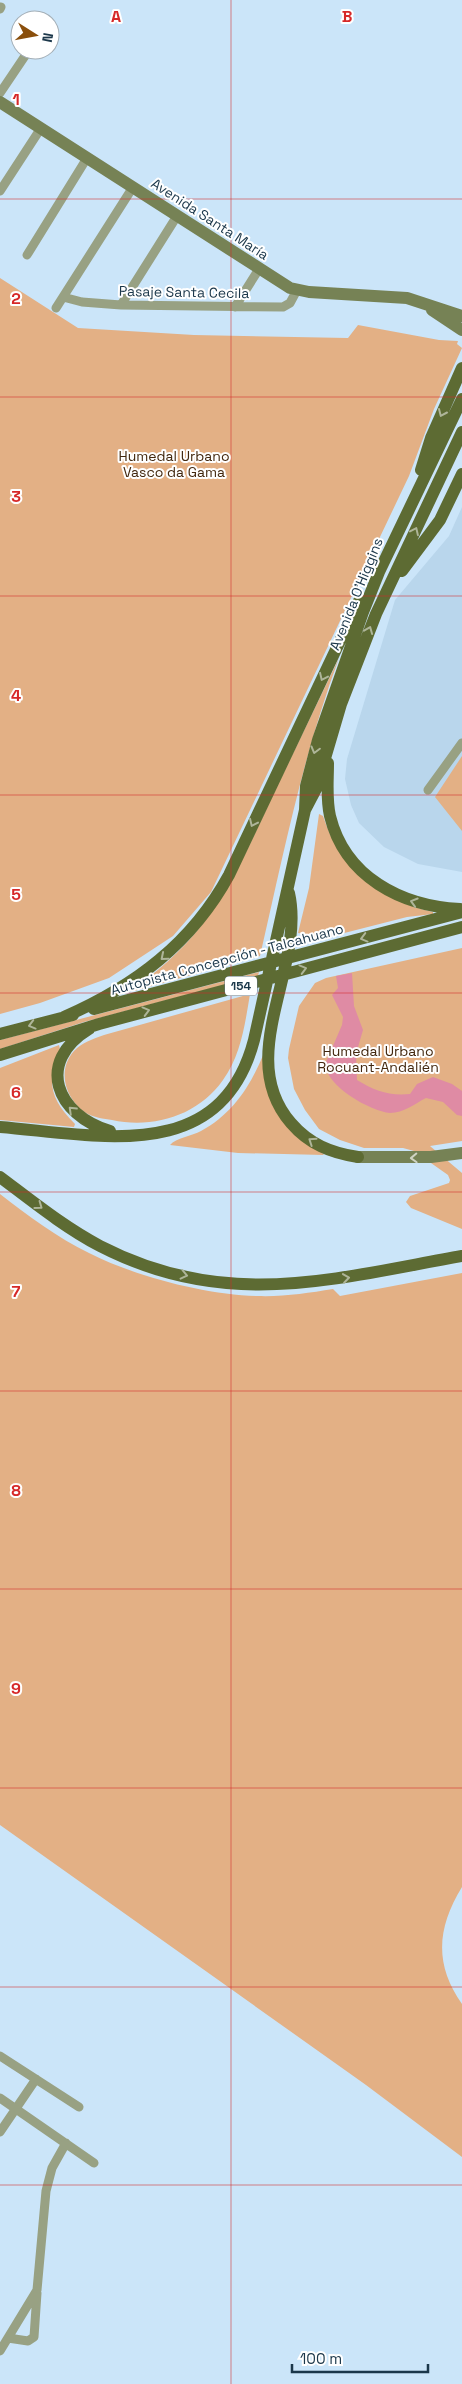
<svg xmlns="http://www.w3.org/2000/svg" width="462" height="2384" font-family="'Space Grotesk',sans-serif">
  <rect width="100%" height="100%" fill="#cbe5f9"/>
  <path fill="#b9d6ec" d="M462,507v365l-44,-8 -34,-17 -25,-24 -8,-18 -6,-26 2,-20 48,-159 54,-64z"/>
  <path fill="#e3b085" d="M0,278l78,50 116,7 154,3 10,-13 81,15 19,1 -1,3 5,4 -28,61 -25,67 -198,416 -38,44 -64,42 -69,25 -40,11z
    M339,658c-36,97 -56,198 -79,298l-126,35v-3c78,-54 100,-110 139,-193 22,-46 44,-91 66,-137z
    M462,756v75l-27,-34z
    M319,814l4,2c18,55 55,83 110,96v2l-26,3 -94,24v-6l-15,-2 11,-45z
    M462,948v193l-32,5 32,27v56l-51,-21 -5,-6 4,-6 39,-13 1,-3 -2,-5 -34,-24 -11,-3h-39l-24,-8 -21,-11 -14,-19 -11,-21 -6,-31 1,-9 10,-43 16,-23 11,-5z
    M259,972l-1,4 -174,46 -84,27v-9z
    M250,994c-5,30 -9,61 -27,86 -25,36 -71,49 -111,40 -8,-1 -19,-3 -26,-7 -20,-13 -30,-42 -12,-62 7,-8 19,-12 30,-16z
    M59,1045l1,4c-14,33 -10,50 15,75l-1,3 -74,-7v-52z
    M264,1053l3,36 57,66 -86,-2 -68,-8c6,-7 22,-9 31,-14 32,-17 50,-46 63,-78z
    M0,1194c27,21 58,44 89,59 45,23 117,42 168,43 26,1 51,-3 76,-7l7,7 122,-23v614c-25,41 -28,77 0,117v153l-96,-72 -366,-260z"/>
  <path fill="#df8ba4" d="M352,973l2,33 9,24 -7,24 1,26c18,11 32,16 53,14l7,-10 16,-7 19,7 10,7v25l-5,-1 -14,-13 -17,-4c-12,6 -22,15 -36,15 -20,-2 -68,-29 -64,-51l16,-37 1,-8 -11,-22 6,-7 -2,-12z"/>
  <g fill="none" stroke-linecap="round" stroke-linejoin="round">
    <path stroke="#98a183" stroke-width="9" d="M0,9l1,-2
      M0,93l29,-43
      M0,191l41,-63
      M27,255l60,-97
      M63,297l19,5 39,3 162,2 7,-4 7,-13
      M121,305l56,-89
      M235,307l24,-38
      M56,308l77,-121
      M428,790l34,-47
      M0,2056l79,51
      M0,2098l94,65
      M0,2132l36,-53
      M8,2338l20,3 6,-4 3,-44
      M0,2351l37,-61 9,-99 6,-23 14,-25"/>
    <path stroke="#768255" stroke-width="12" d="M0,102l290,186 19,4 98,6 55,18
      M432,310l30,20
      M358,1157h73l31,-4"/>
    <path stroke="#5d6b33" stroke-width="12" d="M421,470l10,-32 31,-70
      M402,571l38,-51 22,-46
      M328,763c0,18 -2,36 2,53 15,61 71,90 130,93
      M305,810l11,-21 25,-85 35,-90 86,-182
      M289,893c17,75 -56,163 2,230 18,21 40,30 67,34
      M94,1009l368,-97
      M64,1017c71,-31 128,-74 165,-142l130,-274
      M89,1029c-54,33 -33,86 21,102
      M0,1034l73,-19
      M0,1055l99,-31 363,-97
      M0,1127c99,8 221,39 254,-87l51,-230 1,-24 12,-46 45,-128 16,-40 83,-173
      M0,1177c32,24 64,50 100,69 126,65 232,33 362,10"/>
  </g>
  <defs><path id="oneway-chevron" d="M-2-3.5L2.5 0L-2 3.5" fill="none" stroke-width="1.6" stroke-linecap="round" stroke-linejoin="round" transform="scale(1.25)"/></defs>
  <g stroke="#aeb599">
    <use href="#oneway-chevron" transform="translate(442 413) rotate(114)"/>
    <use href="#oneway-chevron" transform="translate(415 531) rotate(-65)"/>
    <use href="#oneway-chevron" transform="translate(369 630) rotate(-68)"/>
    <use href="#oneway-chevron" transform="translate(323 677) rotate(115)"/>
    <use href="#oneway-chevron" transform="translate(315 750) rotate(105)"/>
    <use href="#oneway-chevron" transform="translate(253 823) rotate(115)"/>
    <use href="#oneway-chevron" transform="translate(414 902) rotate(-163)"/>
    <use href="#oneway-chevron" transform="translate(364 938) rotate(165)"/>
    <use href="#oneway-chevron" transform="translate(164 957) rotate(140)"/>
    <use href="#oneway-chevron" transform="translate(303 969) rotate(-15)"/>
    <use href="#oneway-chevron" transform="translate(146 1011) rotate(-15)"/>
    <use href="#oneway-chevron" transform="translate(32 1025) rotate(165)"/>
    <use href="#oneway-chevron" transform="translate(72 1110) rotate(-136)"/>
    <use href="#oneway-chevron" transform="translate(312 1141) rotate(-146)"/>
    <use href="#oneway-chevron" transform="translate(39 1206) rotate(36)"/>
    <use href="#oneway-chevron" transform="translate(184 1275) rotate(13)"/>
    <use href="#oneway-chevron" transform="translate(346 1278) rotate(-8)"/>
  </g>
  <use stroke="#cfd3c4" href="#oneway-chevron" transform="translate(414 1158) rotate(178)"/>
  <path fill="none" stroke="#d62828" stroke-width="1" stroke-opacity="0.55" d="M231,0v2384M0,199h462M0,397h462M0,596h462M0,795h462M0,993h462M0,1192h462M0,1391h462M0,1589h462M0,1788h462M0,1987h462M0,2185h462"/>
  <g text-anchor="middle" stroke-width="4" stroke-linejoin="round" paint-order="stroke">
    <rect fill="#fff" stroke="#5f7380" stroke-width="1" x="225" y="976.5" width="32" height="19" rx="4"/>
    <g font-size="12" font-weight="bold" fill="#1b374a">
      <text x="241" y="990">154</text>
    </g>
    <g font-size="14" fill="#1b374a" stroke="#fff">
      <text transform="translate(210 219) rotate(33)" y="5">Avenida Santa María</text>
      <text transform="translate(184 292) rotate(1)" y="5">Pasaje Santa Cecila</text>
      <text transform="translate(356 594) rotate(-68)" y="5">Avenida O'Higgins</text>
      <text transform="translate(227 959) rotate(-15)" y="5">Autopista Concepción - Talcahuano</text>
    </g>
    <g font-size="14" fill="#42270e" stroke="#fff">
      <text x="174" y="461">Humedal Urbano<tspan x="174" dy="16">Vasco da Gama</tspan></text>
      <text x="378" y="1056">Humedal Urbano<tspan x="378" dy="16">Rocuant-Andalién</tspan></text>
    </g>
  </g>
  <g font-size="16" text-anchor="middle" font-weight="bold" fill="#d62828" stroke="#fff" stroke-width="4" stroke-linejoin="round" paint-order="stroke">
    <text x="116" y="22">A</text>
    <text x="347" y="22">B</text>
    <text x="16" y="105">1</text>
    <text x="16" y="304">2</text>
    <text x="16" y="502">3</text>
    <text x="16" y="701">4</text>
    <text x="16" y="900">5</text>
    <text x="16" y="1098">6</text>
    <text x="16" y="1297">7</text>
    <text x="16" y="1496">8</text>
    <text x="16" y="1694">9</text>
  </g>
  <g transform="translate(35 35) rotate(101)"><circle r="24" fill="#ffffff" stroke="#a4afb7"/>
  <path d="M0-4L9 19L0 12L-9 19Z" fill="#8a4f0c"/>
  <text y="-8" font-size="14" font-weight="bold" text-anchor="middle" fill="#1b374a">N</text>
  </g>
  <path d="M292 2364v8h136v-8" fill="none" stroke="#1b374a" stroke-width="2.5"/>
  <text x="300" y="2364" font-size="15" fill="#1b374a" stroke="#ffffff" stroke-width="4" paint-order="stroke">100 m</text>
</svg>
